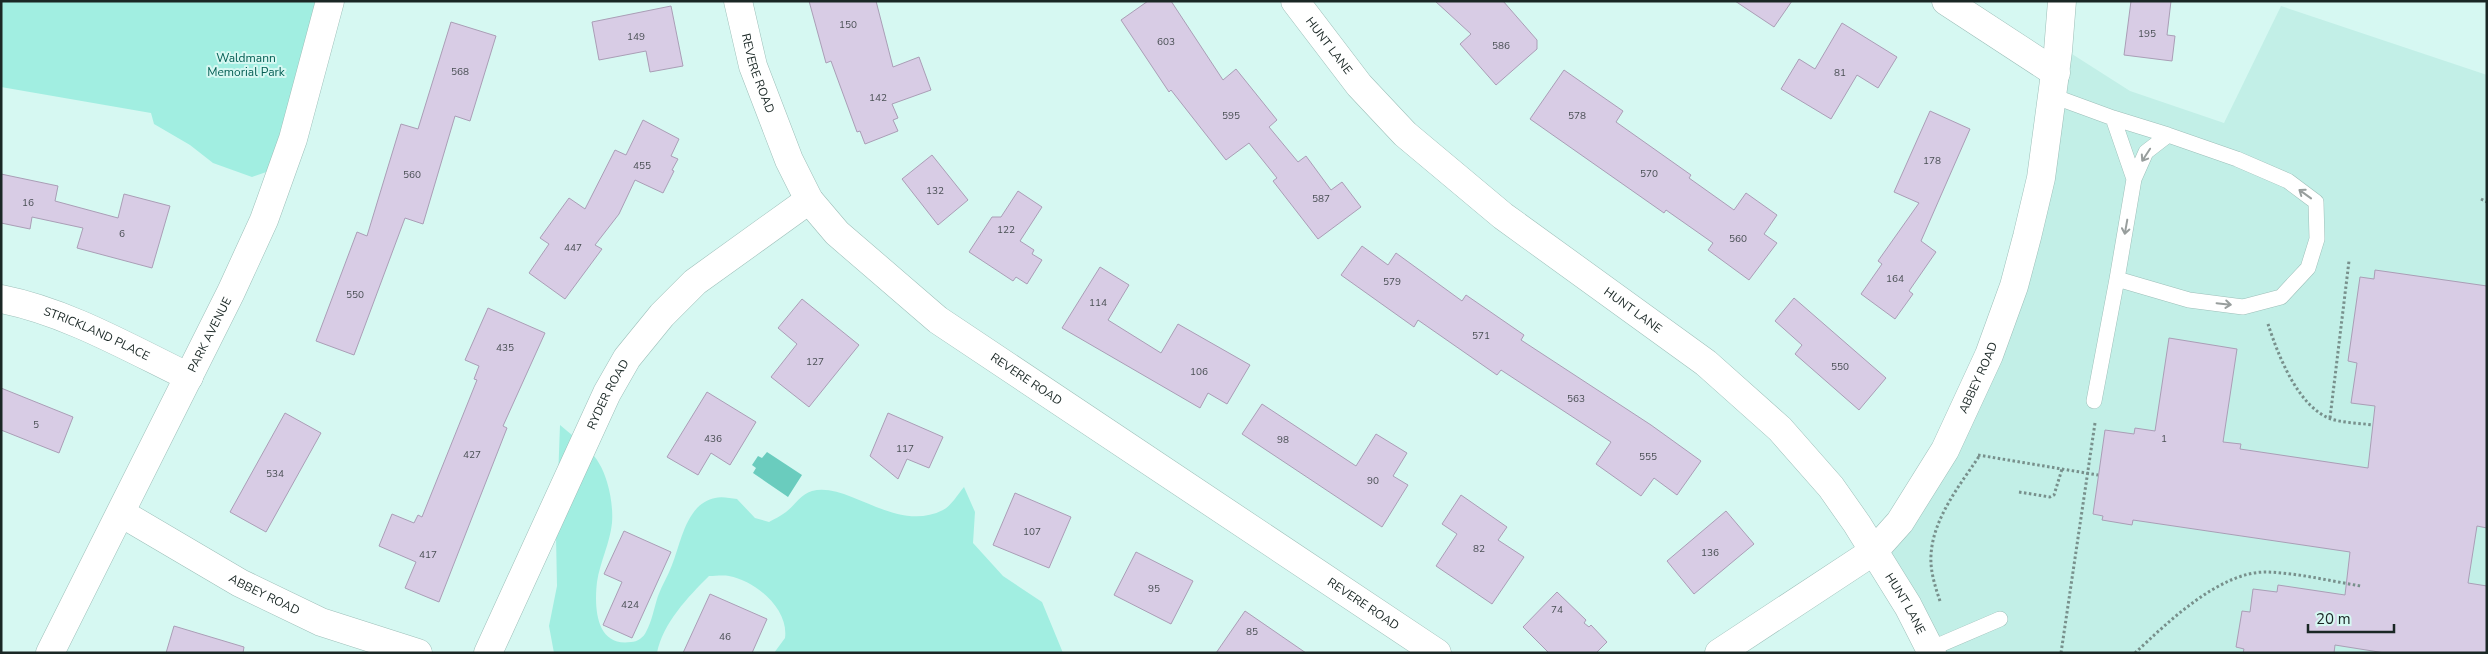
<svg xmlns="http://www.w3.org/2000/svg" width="2488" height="654" font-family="'Nunito Sans',sans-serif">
  <rect width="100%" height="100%" fill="#d6f8f2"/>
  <path fill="#c2efe7" d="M2281,6l206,69v578h-555l-58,-101 109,-180 78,-325 69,44 94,32z"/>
  <path fill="#a1eee1" d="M1,1h329l-55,168 -23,8 -39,-14 -23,-18 -36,-21 -3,-11 -150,-26z
    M560,425c21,18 39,28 47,57 4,13 6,28 5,41 -2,20 -12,39 -15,59 -3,26 -1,65 34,60 6,0 13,-5 15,-10 6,-11 8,-24 12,-36 4,-11 10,-20 14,-31 9,-22 14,-61 43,-67 6,-2 15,0 22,1l18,19 14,4c5,-3 12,-6 17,-10 9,-7 14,-17 26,-21 36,-10 84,43 131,19 8,-4 15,-16 21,-23l11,25 -2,31 30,33 39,26 21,51h-289l11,-15c4,-29 -29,-57 -56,-62 -6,-1 -14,0 -20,0 -21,21 -46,47 -52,77h-103l-5,-27 8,-40 -1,-50z"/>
  <path fill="#6accbe" d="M767,452l35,23 -14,22 -35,-24 3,-5 -4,-3 6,-9 4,2z"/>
  <path fill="#d8cce5" stroke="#aa9eb6" d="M809,1h67l17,66 26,-10 12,33 -39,14 6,14 -5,2 5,11 -33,13 -5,-13 -3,1 -26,-71 -5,2z
    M1148,1h23l52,79 13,-11 41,51 -8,7 29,35 8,-6 25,34 11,-8 19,25 -43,32 -45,-58 4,-3 -28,-35 -23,17 -55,-70 -2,2 -48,-72z
    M1435,1h68l34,39v9l-41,36 -36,-41 11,-10z
    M1735,1h57l-18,26z
    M2131,1h40l-4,34 8,1 -3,25 -48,-6z
    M671,6l12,60 -33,6 -4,-21 -47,9 -7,-38z
    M451,22l45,14 -26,85 -15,-5 -32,108 -18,-6 -51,137 -38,-14 41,-109 10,4 34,-112 17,5z
    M1842,23l55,34 -19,31 -21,-13 -26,44 -50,-30 18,-30 16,10z
    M1564,70l59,41 -7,11 75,53 -2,3 45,32 12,-17 31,22 -13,19 13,9 -28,37 -41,-30 5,-7 -47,-33 -2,3 -134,-94z
    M1930,111l40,18 -49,112 15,11 -27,39 4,3 -18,25 -34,-25 21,-30 -4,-3 41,-58 -25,-11z
    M643,120l36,19 -8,17 7,3 -6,11 2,1 -11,22 -28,-13 -16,34 -24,31 7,4 -37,50 -36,-26 20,-29 -9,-6 29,-40 16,11 30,-59 11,5z
    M932,155l36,45 -30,25 -36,-46z
    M1,174l57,12 -3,15 63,17 6,-24 46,12 -18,62 -75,-20 6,-20 -51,-11 -2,12 -29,-6z
    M1018,191l24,16 -22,34 14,9 -2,4 10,6 -15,24 -11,-7 -3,4 -44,-29 23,-35h9z
    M1362,246l26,19 8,-12 66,48 4,-6 58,40 -3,5 130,85 50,36 -24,34 -23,-17 -13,18 -45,-32 15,-22 -110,-72 -4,5 -79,-55 -4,7 -73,-52z
    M1100,267l29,18 -21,35 53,33 17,-29 72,41 -23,39 -19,-11 -8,15 -138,-80z
    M2375,270l112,16v242l-10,-2 -9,57 19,3v67h-102l-50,-8 -1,8h-91l1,-4 -8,-2 6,-36 8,1 3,-23 24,3 1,-7 67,10 5,-43 -217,-32 -1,5 -30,-5 1,-4 -10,-2 12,-84 29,4 1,-6 20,3 14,-93 68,11 -14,93 18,2 -1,5 128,19 7,-62 -24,-3 6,-40 -9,-2 12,-84 14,2z
    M1794,298l92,80 -27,32 -64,-56 7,-9 -27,-24z
    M802,299l57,46 -50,62 -38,-30 26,-33 -19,-16z
    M488,308l57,25 -42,93 4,2 -68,174 -34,-14 11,-26 -37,-16 13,-32 22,9 4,-8 4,2 55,-137 -3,-1 5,-13 -14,-6z
    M1,388l72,29 -14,36 -58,-23z
    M707,392l49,30 -26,43 -19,-12 -13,22 -31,-18z
    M1262,404l94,62 20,-32 31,19 -14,23 15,9 -26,42 -140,-93z
    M285,413l36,20 -55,99 -36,-20z
    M888,413l55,24 -14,31 -22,-9 -9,20 -28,-23z
    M1015,493l56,24 -22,51 -56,-23z
    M1461,495l46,32 -9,13 26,17 -32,47 -56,-38 21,-32 -15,-10z
    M1726,511l28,33 -60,50 -27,-33z
    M624,531l47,21 -39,86 -29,-13 19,-43 -18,-8z
    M1136,552l57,29 -22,43 -57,-29z
    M1557,592l29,28 -2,3 5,4 2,-2 16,17 -11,11h-47l-26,-26z
    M710,594l57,25 -15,34h-69z
    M1245,611l61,42h-90z
    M174,626l70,21 -1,6h-77z"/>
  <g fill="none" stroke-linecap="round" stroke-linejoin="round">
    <g stroke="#9dbfb9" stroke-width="16">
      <path id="service" d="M2053,96l60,22
        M2134,179l12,-27 22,-17 69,24 51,22 28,21 1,37 -9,29 -27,29 -38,10 -54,-7 -72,-21 17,-100 -21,-61 55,17
        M2094,401l23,-122
        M1930,649l70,-30"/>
    </g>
    <g stroke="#9dbfb9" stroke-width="29">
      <g id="minor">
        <path id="s1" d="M738,1l15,65 36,94 20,40 28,33 101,87 499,333"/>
        <path id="s2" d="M1295,1l64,84 46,49 98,82 203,147 74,66 51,58 26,37 51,82 24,47"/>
        <path d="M1946,1l110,72"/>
        <path id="s3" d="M1,299c66,13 128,49 188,78"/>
        <path id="s4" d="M121,513l119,70 81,39 97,31"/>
        <path id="s5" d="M488,653l119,-260 20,-35 35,-43 33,-33 114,-82"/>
        <path id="s6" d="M1719,653l155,-102 26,-29 45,-72 44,-95 25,-69 13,-49 14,-59 17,-127 4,-50"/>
      </g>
    </g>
    <g stroke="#9dbfb9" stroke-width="29">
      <g id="tertiary">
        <path id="s7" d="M50,653l181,-361 33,-72 29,-81 37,-138"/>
      </g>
    </g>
    <path stroke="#78908c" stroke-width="3" stroke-dasharray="2.5 2.5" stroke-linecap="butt" d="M2481,199l6,3
      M2268,324c10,31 30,83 63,95 13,4 28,4 42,6
      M2330,418l19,-157
      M1978,455l120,20
      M2019,492l31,5 4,-2 8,-26
      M1940,601c-5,-15 -10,-30 -9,-46 2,-37 29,-70 49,-100
      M2061,653l34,-230
      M2135,653c32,-30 85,-82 132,-81 31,1 63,9 94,14"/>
    <use href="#service" stroke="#fff" stroke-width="15"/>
    <use href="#minor" stroke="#fff" stroke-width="28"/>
    <use href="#tertiary" stroke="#fff" stroke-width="28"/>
  </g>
  <defs><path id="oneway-shaft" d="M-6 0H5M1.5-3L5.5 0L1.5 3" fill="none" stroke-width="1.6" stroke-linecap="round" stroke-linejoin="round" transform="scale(1.25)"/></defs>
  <g stroke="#989e9d">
    <use href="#oneway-shaft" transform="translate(2146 155) rotate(123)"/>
    <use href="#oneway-shaft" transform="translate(2305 194) rotate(-144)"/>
    <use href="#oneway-shaft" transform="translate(2126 227) rotate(100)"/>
    <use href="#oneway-shaft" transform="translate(2224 304) rotate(6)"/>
  </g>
  <g text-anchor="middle" stroke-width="4" stroke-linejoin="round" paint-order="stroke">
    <g font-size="10" fill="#4a5055">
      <text x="848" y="28">150</text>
      <text x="2147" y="37">195</text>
      <text x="636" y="40">149</text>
      <text x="1166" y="45">603</text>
      <text x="1501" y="49">586</text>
      <text x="460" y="75">568</text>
      <text x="1840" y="76">81</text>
      <text x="878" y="101">142</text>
      <text x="1231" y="119">595</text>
      <text x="1577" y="119">578</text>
      <text x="1932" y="164">178</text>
      <text x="642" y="169">455</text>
      <text x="1649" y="177">570</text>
      <text x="412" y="178">560</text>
      <text x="935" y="194">132</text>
      <text x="1321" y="202">587</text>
      <text x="28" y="206">16</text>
      <text x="1006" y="233">122</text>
      <text x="122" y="237">6</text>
      <text x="1738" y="242">560</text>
      <text x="573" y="251">447</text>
      <text x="1895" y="282">164</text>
      <text x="1392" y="285">579</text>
      <text x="355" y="298">550</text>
      <text x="1098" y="306">114</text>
      <text x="1481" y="339">571</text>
      <text x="505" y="351">435</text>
      <text x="815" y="365">127</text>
      <text x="1840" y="370">550</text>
      <text x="1199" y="375">106</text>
      <text x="1576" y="402">563</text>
      <text x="36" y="428">5</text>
      <text x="713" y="442">436</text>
      <text x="2164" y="442">1</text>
      <text x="1283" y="443">98</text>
      <text x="905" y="452">117</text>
      <text x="472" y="458">427</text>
      <text x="1648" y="460">555</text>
      <text x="275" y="477">534</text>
      <text x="1373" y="484">90</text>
      <text x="1032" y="535">107</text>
      <text x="1479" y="552">82</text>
      <text x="1710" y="556">136</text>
      <text x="428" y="558">417</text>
      <text x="1154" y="592">95</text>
      <text x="630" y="608">424</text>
      <text x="1557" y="613">74</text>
      <text x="1252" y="635">85</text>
      <text x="725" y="640">46</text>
    </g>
    <g font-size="12" fill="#1a2725" stroke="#d6f8f2">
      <text dy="4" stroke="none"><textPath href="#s2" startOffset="56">HUNT LANE</textPath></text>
      <text dy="4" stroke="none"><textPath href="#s1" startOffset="75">REVERE ROAD</textPath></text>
      <text dy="4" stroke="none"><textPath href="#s2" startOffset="461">HUNT LANE</textPath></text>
      <text dy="4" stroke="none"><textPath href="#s3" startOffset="102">STRICKLAND PLACE</textPath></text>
      <text dy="4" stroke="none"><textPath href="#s7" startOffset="356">PARK AVENUE</textPath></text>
      <text dy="4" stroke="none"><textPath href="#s6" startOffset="389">ABBEY ROAD</textPath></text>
      <text dy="4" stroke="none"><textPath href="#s1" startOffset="495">REVERE ROAD</textPath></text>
      <text dy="4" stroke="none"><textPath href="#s5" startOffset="285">RYDER ROAD</textPath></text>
      <text dy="4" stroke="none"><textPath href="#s4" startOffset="165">ABBEY ROAD</textPath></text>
      <text dy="4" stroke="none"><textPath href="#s1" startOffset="900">REVERE ROAD</textPath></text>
      <text dy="4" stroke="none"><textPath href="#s2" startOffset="866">HUNT LANE</textPath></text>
    </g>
    <g font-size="12" fill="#035d53" stroke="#d6f8f2">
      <text x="246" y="62">Waldmann<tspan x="246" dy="14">Memorial Park</tspan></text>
    </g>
  </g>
  <rect width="2488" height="654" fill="none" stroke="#1a2725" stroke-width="5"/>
  <path d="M2308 624v8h86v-8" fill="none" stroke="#1a2725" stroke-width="2.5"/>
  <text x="2316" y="624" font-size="15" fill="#1a2725" stroke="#d6f8f2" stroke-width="4" paint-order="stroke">20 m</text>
</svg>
